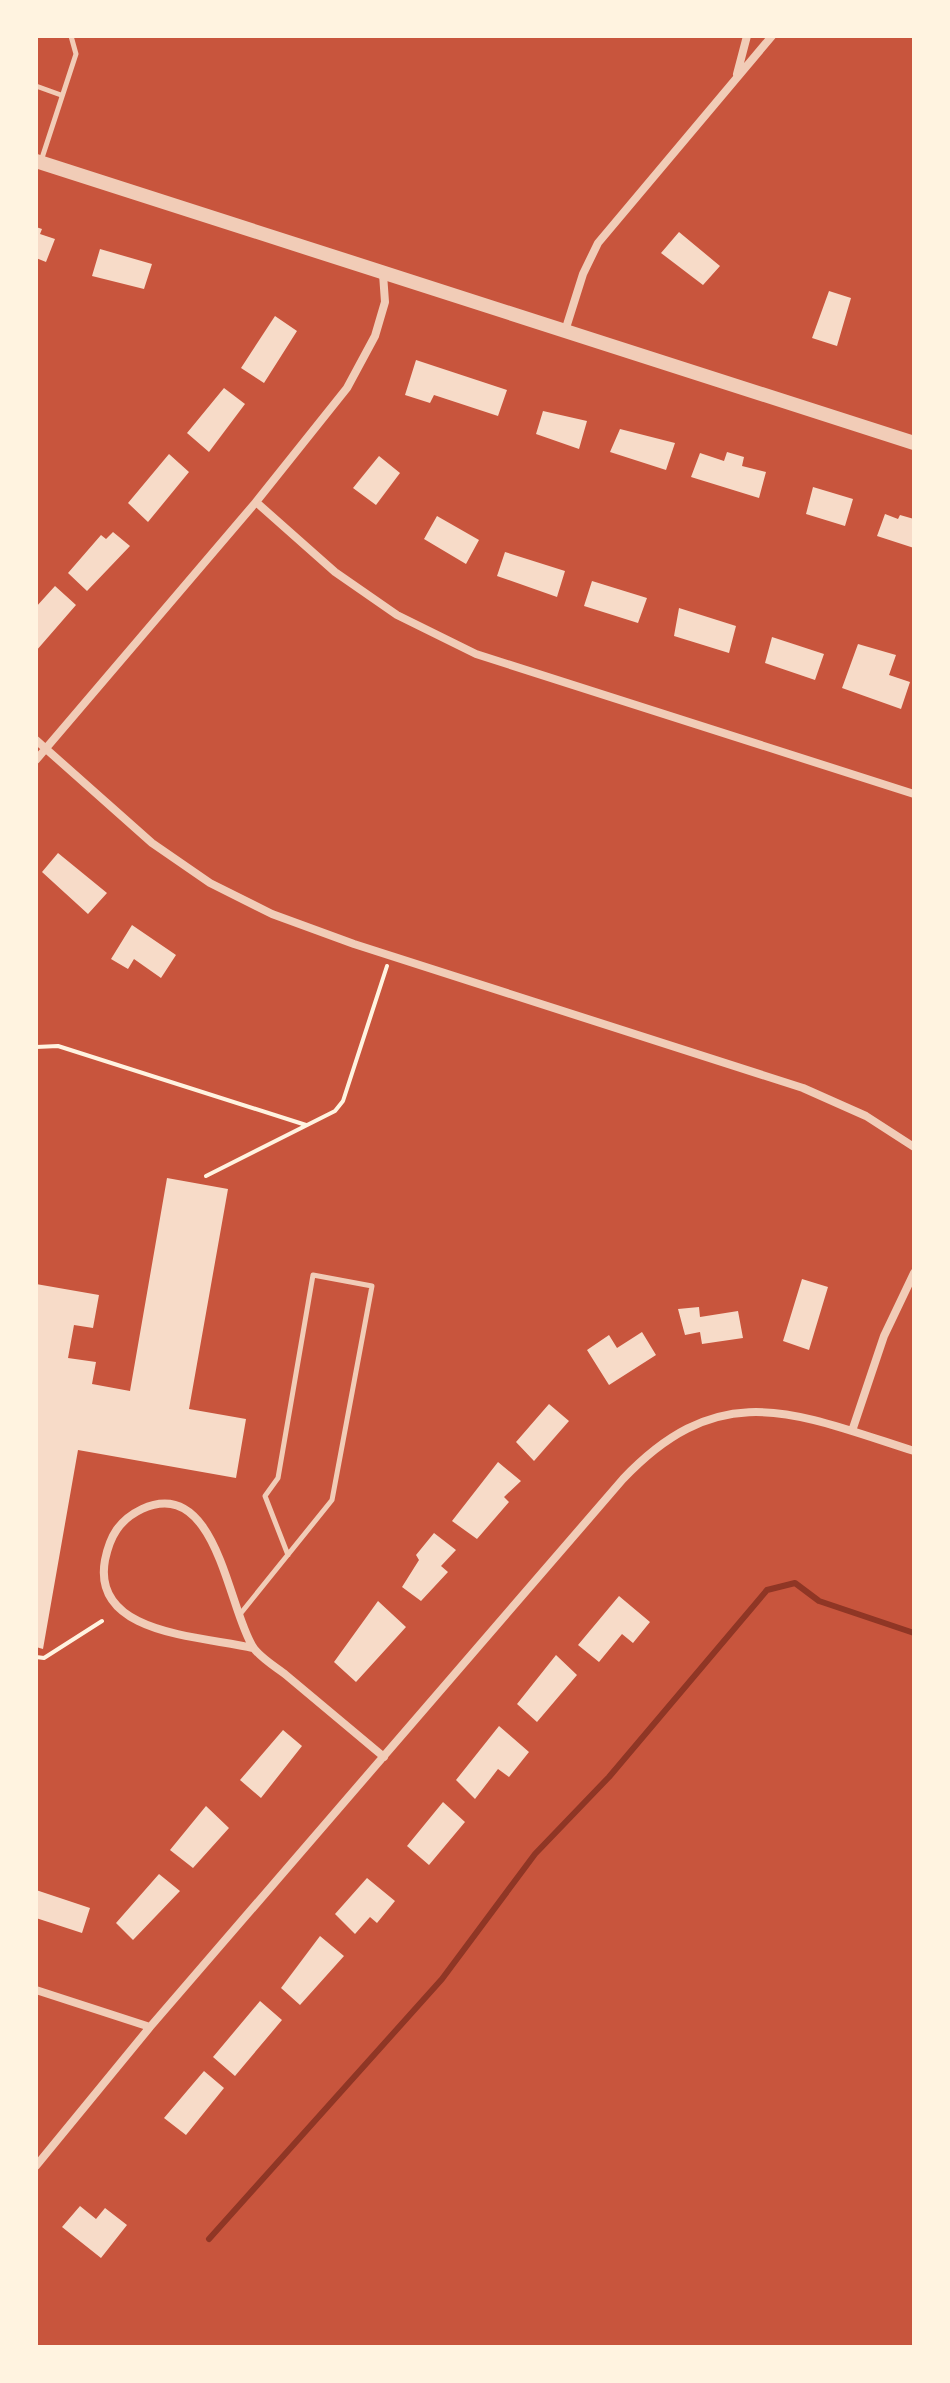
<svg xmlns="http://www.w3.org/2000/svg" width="950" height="2383" font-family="'IBM Plex Sans',sans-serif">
  <rect width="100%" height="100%" fill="#c8553d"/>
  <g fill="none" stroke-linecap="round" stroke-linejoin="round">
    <path stroke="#8f3625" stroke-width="6" d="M209,2239l233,-260 93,-125 74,-77 158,-187 28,-7 24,18 95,32"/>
  </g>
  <path fill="#f7dbc8" d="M36,227l6,2 -2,5 15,5 -9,23 -10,-4z
    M679,232l41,34 -17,19 -42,-32z
    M100,249l52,15 -8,25 -52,-13z
    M829,291l22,7 -14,48 -25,-8z
    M275,316l22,15 -33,52 -23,-15z
    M416,360l91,30 -9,26 -64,-21 -4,8 -25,-8z
    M224,388l21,16 -36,48 -22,-19z
    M543,411l44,10 -8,28 -43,-15z
    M620,429l55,14 -9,27 -56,-18z
    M727,452l17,5 -2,9 24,6 -7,26 -68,-21 9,-24 24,8z
    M169,454l20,18 -41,50 -20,-19z
    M379,456l21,17 -24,32 -23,-17z
    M813,487l40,12 -8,27 -39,-12z
    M885,514l13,5 2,-4 14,4v29l-37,-12z
    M437,516l42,24 -13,24 -42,-25z
    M113,532l17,14 -43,45 -19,-18 33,-38 5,4z
    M505,552l60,19 -8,26 -60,-21z
    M592,581l55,17 -9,25 -54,-17z
    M55,586l21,19 -40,46v-44z
    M679,608l57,18 -7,27 -55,-17z
    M772,637l52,17 -9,26 -50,-17z
    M858,644l38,11 -7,20 21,7 -9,27 -59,-21z
    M58,853l49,40 -19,21 -46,-42z
    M132,925l44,30 -15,23 -27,-19 -6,10 -17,-10z
    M167,1178l61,11 -39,220 57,10 -10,59 -158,-28 -35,199 -7,-2v-363l63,11 -6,33 -19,-3 -6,33 28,4 -4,22 38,7z
    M802,1279l26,8 -19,63 -26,-9z
    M699,1307l1,10 38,-6 5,27 -41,6 -2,-12 -15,3 -7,-26z
    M642,1332l14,23 -47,30 -22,-35 22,-15 8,13z
    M549,1404l20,17 -35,40 -18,-19z
    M498,1462l23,19 -17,16 5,5 -32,37 -25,-18z
    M434,1533l22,17 -15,16 7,6 -27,29 -19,-14 17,-27 -3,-5z
    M619,1596l31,26 -17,21 -11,-9 -23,28 -21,-17z
    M378,1601l28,26 -50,55 -22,-20z
    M556,1655l21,20 -40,47 -20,-18z
    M499,1726l30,26 -20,25 -11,-8 -23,30 -19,-19z
    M283,1730l19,16 -41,52 -21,-18z
    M443,1802l22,20 -36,43 -22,-19z
    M206,1806l23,22 -36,40 -23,-18z
    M159,1874l21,17 -47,49 -17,-17z
    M367,1878l28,23 -18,22 -7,-6 -15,17 -20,-20z
    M36,1890l54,18 -8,25 -46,-15z
    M320,1936l24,20 -44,49 -19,-17z
    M260,2001l22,19 -47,56 -22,-19z
    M204,2071l20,17 -38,47 -22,-17z
    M80,2206l16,13 9,-11 22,17 -26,33 -39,-31z"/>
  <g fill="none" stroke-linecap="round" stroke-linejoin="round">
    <path stroke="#fff3e0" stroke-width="4" d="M36,1047l22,-1 248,79
      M206,1176l129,-65 8,-10 44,-135
      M36,1657l8,1 58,-37"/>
    <path stroke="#f1ccb7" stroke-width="5" d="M36,86l25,9
      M41,161l35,-107 -5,-18
      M241,1613l91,-113 40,-214 -59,-11 -35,203 -13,18 23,59"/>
    <path stroke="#f1ccb7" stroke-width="8" d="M737,74l10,-38
      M565,331l18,-57 15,-31 174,-207
      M256,502l79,70 62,43 79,39 438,140
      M36,740l116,103 58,40 62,31 82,30 449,144 63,28 48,31
      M36,760l220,-258 91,-114 28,-52 10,-34 -2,-28
      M852,1431l32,-95 30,-63
      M253,1648c-49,-12 -162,-12 -148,-88 5,-24 14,-40 37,-51 75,-34 86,100 111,138 7,11 23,20 33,28 32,27 65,54 98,82
      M36,1990l114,37
      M36,2166l114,-139 473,-548c98,-103 172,-66 291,-28"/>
    <path stroke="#f1ccb7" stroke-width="14" d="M36,161l878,282"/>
  </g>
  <rect width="950" height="2383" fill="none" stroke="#fff3e0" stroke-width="76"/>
</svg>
